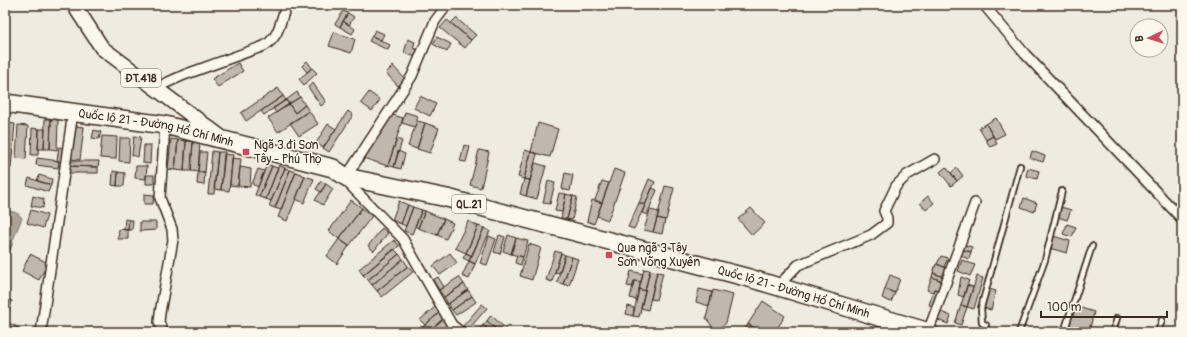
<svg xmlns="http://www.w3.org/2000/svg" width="1187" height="337" font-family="Pangolin,sans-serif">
  <rect width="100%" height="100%" fill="#f0ebe0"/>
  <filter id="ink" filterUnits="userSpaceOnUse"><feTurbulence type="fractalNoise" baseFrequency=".025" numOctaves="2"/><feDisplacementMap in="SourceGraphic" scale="8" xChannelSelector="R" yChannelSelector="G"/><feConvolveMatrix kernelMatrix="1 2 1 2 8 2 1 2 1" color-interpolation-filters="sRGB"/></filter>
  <g filter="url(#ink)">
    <path fill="#aca397" stroke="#7f7367" d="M5,211c7,0 13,1 17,7l-9,22 -8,-1z"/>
    <path fill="#c0b8ad" stroke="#3b2a1e" d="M343,11l5,2 -8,14 -5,-3z
      M348,13l6,4 -5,8 -6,-4z
      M456,18l20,17 -5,5 -20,-17z
      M447,20l24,20 -6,8 -25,-20z
      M343,21l12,8 -3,5 -12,-7z
      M375,30l9,4 -3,6 -9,-4z
      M334,32l21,7 -4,14 -22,-7z
      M372,36l18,9 -2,5 -19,-9z
      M437,37l14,7 -4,8 -14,-8z
      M408,39l7,3 -2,6 6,2 -3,7 -12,-4z
      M307,61l5,7 -5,4 -5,-6z
      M238,63l5,8 -25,16 -6,-8z
      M393,66l12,13 -7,7 -12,-13z
      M312,68l5,5 -13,12 -5,-6z
      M313,83l13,19 -5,4 -13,-19z
      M278,88l5,8 -37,25 -5,-8z
      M297,92l3,5 -11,7 -3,-4z
      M369,92l11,8 -8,11 -11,-8z
      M283,96l3,4 -22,15 -3,-4z
      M420,96l16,8 -6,12 -16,-8z
      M300,97l5,8 -10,8 -6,-9z
      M286,100l3,4 -13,9 -3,-5z
      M289,104l6,9 10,-8 4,6 -31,21 -10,-14z
      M309,111l9,13 -19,12 -9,-13z
      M348,111l5,4 -24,37 -6,-4z
      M405,112l13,4 -3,11 -13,-4z
      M390,114l13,4 -15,48 -25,-8z
      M996,118l9,16 -10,5 -9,-15z
      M45,119h6l-1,30h-6z
      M51,119l7,1 -1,30 -7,-1z
      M417,121l8,2 -8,26 -9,-3z
      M5,123l10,1 -4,44 -6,-1z
      M425,123l14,5 -9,25 -13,-4z
      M538,123l20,6 -8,28 -19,-5z
      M328,124l8,5 -13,19 -7,-5z
      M986,124l7,12 -7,4 -7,-12z
      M18,125l10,1 -2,33 -10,-1z
      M76,126l8,1 -4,33 -9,-1z
      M32,128l7,1 -1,26h-7z
      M39,129h6l-1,20h-6z
      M94,130l7,2 -2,7 -7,-1z
      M102,136l15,1 -1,22 -16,-1z
      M134,136l7,1 -3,20 -6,-2z
      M993,136l4,8 -7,3 -4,-7z
      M120,138h10l-1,24 -10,-1z
      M171,139l7,1 -3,30 -7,-1z
      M397,139l5,2 -8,26 -6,-2z
      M178,140l8,1 -2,30 -9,-1z
      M186,141h7l-2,30h-7z
      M193,141l7,1 -2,30 -7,-1z
      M144,145h7l-1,19 -7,-1z
      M464,145l6,2 -4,15 -6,-1z
      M59,147l6,1 -2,14 -6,-1z
      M479,150l10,2 -8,36 -11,-3z
      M525,150l6,2 -7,27 -6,-2z
      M212,151l6,1 -4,42h-6z
      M398,151l7,3 -4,15 -7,-2z
      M1032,151l13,5 -2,6 -13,-4z
      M200,152h7l-2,20h-7z
      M218,152h7l-4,38 -7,-1z
      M531,152l6,2 -7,26 -6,-1z
      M224,154l9,1 -4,36 -8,-1z
      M37,158l22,3 -1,7 -22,-3z
      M232,158l9,1 -3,27 -8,-1z
      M70,161h29l-1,6 -28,-1z
      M535,163l11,3 -9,33 -11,-3z
      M267,164l5,2 -13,31 -4,-2z
      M279,165l6,3 -14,33 -5,-2z
      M70,166l28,1v6h-29z
      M136,166h11l-1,13 -11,-1z
      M272,166l6,2 -12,31 -7,-2z
      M240,167l11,2 -1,18 -12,-1z
      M946,167l11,14 -6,5 -11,-14z
      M285,168l5,2 -15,38 -6,-2z
      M957,168l6,8 -6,5 -6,-8z
      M1028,168l11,3 -2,8 -11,-3z
      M258,169l6,2 -6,16 -6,-3z
      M614,169l11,4 -17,47 -11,-4z
      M290,170l6,2 -15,38 -6,-2z
      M113,171l5,1 -1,14 -5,-1z
      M118,172l7,1 -1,13h-7z
      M198,172h7l-1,13 -7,-1z
      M296,172l9,4 -18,45 -9,-4z
      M565,173l8,2 -3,16 -8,-2z
      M39,175l13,4 -1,6 -14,-4z
      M146,175h8v9h-8z
      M305,176l9,3 -10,24 -8,-4z
      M29,178l22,7 -3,7 -21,-7z
      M524,179l6,1 -4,16 -6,-2z
      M649,179l6,3 -10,23 -6,-2z
      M321,181l5,3 -5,8 -5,-3z
      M548,181l7,2 -5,21 -7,-1z
      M602,181l7,2 -7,20 -7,-3z
      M326,184l7,5 -10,16 -8,-5z
      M665,186l9,2 -8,32 -9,-2z
      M652,188l5,2 -10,25 -5,-2z
      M559,193l7,1 -4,18 -7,-1z
      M144,194l10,1 -1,9h-9z
      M566,194l7,2 -6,23 -6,-1z
      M33,196l11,3 -1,9 -12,-2z
      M573,196l4,1 -5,23 -5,-1z
      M928,196l6,7 -8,7 -6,-7z
      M1024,198l13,5 -3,9 -13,-5z
      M351,200l11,8 -23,31 -10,-8z
      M592,200l10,3 -8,21 -7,-3z
      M399,201l9,4 -7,19 -9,-4z
      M639,203l6,2 -11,24 -6,-2z
      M408,205l5,2 -7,19 -5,-2z
      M413,207l9,3 -10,24 -8,-3z
      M1061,207l10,3 -4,10 -9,-3z
      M362,208l10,8 -23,30 -10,-7z
      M751,208l14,15 -13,12 -14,-16z
      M31,210l16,5 -4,13 -16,-5z
      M422,210l3,1 -7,17 -3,-2z
      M650,210l9,2 -6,20 -9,-2z
      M425,211l19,8 -7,16 -19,-7z
      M657,218l8,2 -3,14 -9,-2z
      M125,219l4,1 -1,10h-4z
      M444,219l9,4 -7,16 -9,-4z
      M129,220h4l-1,10h-4z
      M468,221l10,5 -12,27 -11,-5z
      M140,222h16v8l-16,1z
      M1067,224l9,3 -4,10 -9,-3z
      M478,226l6,2 -12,28 -6,-3z
      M382,228l6,5 -14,18 -6,-5z
      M484,228l6,3 -15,33 -6,-3z
      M119,229l9,1v9h-10z
      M499,235l6,2 -5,17 -6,-2z
      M508,235l8,3 -5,16 -8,-3z
      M489,236l7,3 -9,26 -7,-2z
      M1053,236l17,5 -3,12 -18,-5z
      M516,238l12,3 -5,16 -12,-3z
      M339,239l10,7 -12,18 -10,-8z
      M5,240l8,1 -8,24z
      M394,240l5,6 -36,29 -4,-6z
      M529,244l12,4 -9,32 -12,-4z
      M962,244l10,3 -1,5 -11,-3z
      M394,249l5,5 -31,26 -5,-5z
      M960,249l11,3 -2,7 -11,-4z
      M555,251l6,2 -9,29 -6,-2z
      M450,253l7,10 -17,12 -7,-9z
      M466,253l6,3 -3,5 -6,-3z
      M561,253l4,2 -6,18 -4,-1z
      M30,254l18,9 -9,17 -17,-9z
      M399,254l4,5 -31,26 -4,-5z
      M517,255l6,2 -2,8 -6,-2z
      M565,255l7,2 -9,27 -6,-2z
      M941,256l7,2 -4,9 -7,-3z
      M572,257l6,2 -9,27 -6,-2z
      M403,259l5,7 -31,25 -5,-6z
      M962,260l13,5 -5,11 -12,-5z
      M469,261l6,3 -6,15 -7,-3z
      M936,264l11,4 -3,9 -11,-4z
      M408,266l5,6 -31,25 -5,-6z
      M644,269l6,1 -5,21 -6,-2z
      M650,270l7,2 -9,38 -7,-2z
      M631,271l12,3 -2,8 -7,-1 -1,6 -6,-1z
      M657,272l6,1 -7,27 -5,-1z
      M933,273l11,4 -2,4 -10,-4z
      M890,275l10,4 -5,14 -10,-4z
      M977,276l6,2 -9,31 -7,-2z
      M438,277l6,10 -5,3 -6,-10z
      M459,277l5,7 -20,13 -5,-7z
      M932,277l10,4 -3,9 -5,-1 -1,3 -6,-2z
      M961,277l8,3 -5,17 -6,-2z
      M634,281l7,1 -5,18 -6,-2z
      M464,284l4,6 -20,14 -4,-7z
      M967,285l6,2 -6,20 -6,-2z
      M639,289l6,2 -6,26 -6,-1z
      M699,289l13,3 -3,14 -13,-4z
      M885,289l10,4 -4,9 -9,-4z
      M934,289l7,2 -6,16 -6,-2z
      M989,289l7,2 -5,19 -7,-2z
      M468,290l4,6 -20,14 -4,-6z
      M713,290l20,5 -7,28 -10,9 -10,-14z
      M472,296l4,6 -20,13 -4,-5z
      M5,299l7,2 -5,19h-2z
      M763,301l22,15 -10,16h-21l-3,-2 2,-3 -5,-3z
      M482,304l5,4 -19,22 -5,-4z
      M961,305l6,2 -6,18 -6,-2z
      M628,306l6,2 -1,8 -7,-2z
      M1075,306l19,6 -5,20h-21z
      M435,307l4,6 -14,12 -5,-5z
      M941,312l10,4 -3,8 -10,-4z
      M439,313l5,5 -16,14h-11z
      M491,315l15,14 -3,3h-4l-12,-11z
      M444,318l5,6 -10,8h-11z
      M487,321l12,11h-8l-8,-7z
      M5,322l9,3 10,7h-19z
      M449,324l4,4 -5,4h-9z
      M748,324l5,3 -2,3 -2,2h-6z
      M483,325l8,7h-11l-2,-2z"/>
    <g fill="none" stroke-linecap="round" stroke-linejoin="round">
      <g stroke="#3b2a1e" stroke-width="8">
        <path id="lane" d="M985,332l1,-7 -4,-2 -1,-15 39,-142
          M1019,332l26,-72 17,-69
          M1064,332l28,-86
          M1113,332l4,-14
          M1158,332l4,-12"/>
      </g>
      <g stroke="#3b2a1e" stroke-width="12">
        <path id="street" d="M984,5l41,49 157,165
          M155,88l29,-13 80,-29c17,-10 15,-25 23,-41
          M346,177l66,-101 23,-55 12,-16
          M344,179l59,60 49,86 9,7
          M777,287l21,-22 73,-30 16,-12v-5l-3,-7 12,-25 11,-11 28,-16
          M162,329l-3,-7 1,-9 13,-73 -1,-11 -12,-31 5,-73
          M41,332l32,-220
          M928,332l47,-129"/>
      </g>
      <g stroke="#3b2a1e" stroke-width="17">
        <path id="primary" d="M74,5l28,43 120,90"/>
      </g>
      <g stroke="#3b2a1e" stroke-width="20">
        <g id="highway">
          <path id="s1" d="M5,103l160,22 168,43 13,9 101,21 302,80 180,54"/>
        </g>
      </g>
      <use href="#lane" stroke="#fbf7ec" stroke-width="4.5"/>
      <use href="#street" stroke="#fbf7ec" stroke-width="9"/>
      <use href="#primary" stroke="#fbf7ec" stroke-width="14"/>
      <use href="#highway" stroke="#fbf7ec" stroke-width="17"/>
    </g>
  </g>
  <g fill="#d1495b" stroke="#fbf7ec" stroke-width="1.5">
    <rect x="242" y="148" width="8" height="8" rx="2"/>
    <rect x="605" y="251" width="8" height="8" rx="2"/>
  </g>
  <g text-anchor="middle" stroke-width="3" stroke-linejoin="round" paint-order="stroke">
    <g fill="#fbf7ec" stroke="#75685c" stroke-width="1">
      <rect x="121" y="69" width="40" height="18" rx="3"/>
      <rect x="452" y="195" width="34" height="18" rx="3"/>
    </g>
    <g font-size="11" font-weight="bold" fill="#3b2a1e">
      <text x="141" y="82">ĐT.418</text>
      <text x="469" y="208">QL.21</text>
    </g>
    <g font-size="12" fill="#3b2a1e" stroke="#fbf7ec">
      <text dy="4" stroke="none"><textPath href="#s1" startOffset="153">Quốc lộ 21 - Đường Hồ Chí Minh</textPath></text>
      <text dy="4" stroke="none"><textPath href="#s1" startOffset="813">Quốc lộ 21 - Đường Hồ Chí Minh</textPath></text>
    </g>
    <g font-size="12" fill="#3b2a1e" stroke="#fbf7ec" text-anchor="start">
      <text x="254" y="149">Ngã 3 đi Sơn<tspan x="254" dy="14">Tây - Phú Thọ</tspan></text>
      <text x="617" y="252">Qua ngã 3 Tây<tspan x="617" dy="14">Sơn Võng Xuyên</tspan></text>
    </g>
  </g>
  <rect width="1187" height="337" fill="none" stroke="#fbf7ec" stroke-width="20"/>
  <rect x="10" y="10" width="1167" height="317" fill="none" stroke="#3b2a1e" stroke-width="1.5" filter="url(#ink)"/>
  <g transform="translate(1149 38) rotate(266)"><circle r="19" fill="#fbf7ec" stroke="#aea59a"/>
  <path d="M0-3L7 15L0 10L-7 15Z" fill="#d1495b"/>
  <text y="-6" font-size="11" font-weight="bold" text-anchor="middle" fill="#3b2a1e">B</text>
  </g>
  <path d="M1041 311v6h126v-6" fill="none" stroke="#3b2a1e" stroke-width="2"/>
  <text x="1047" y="311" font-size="12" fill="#3b2a1e" stroke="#fbf7ec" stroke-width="3" paint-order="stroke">100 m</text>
</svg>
